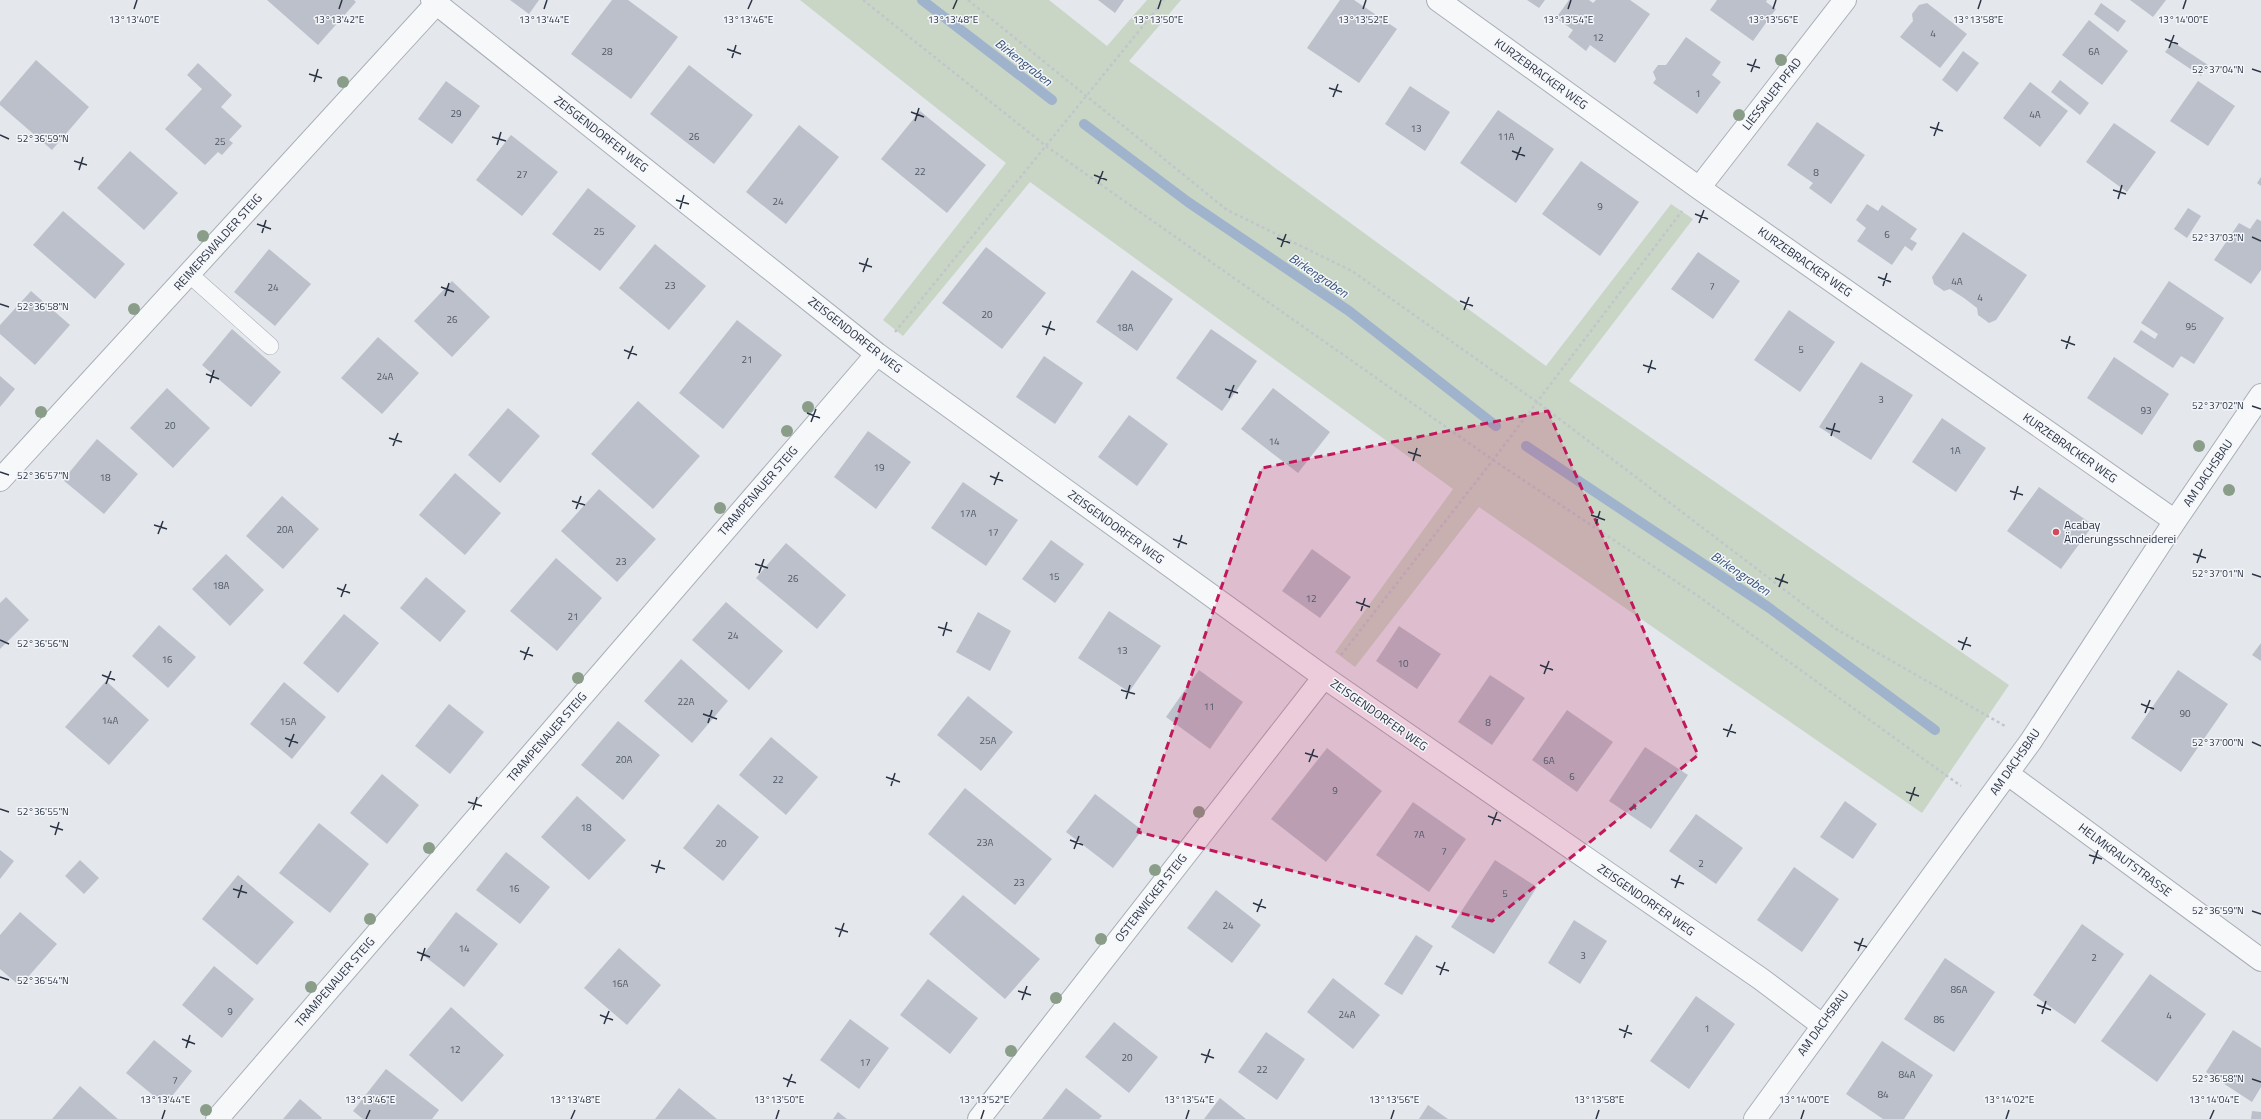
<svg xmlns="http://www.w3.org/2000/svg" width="2261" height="1119" font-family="'Titillium Web',sans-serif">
  <rect width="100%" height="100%" fill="#e4e7ec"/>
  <path fill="#c9d6c5" d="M800,0h249l58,46 40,-46h34l-52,61 417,305 125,-162 22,15 -124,162 440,304 -87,128 -443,-306 -124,160 -20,-15 118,-163 -423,-307 -127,154 -20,-16 123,-157z"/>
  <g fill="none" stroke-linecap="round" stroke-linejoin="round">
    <path stroke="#9fb4cc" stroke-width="10" d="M922,0l130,100
      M1084,124l104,78 161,109 147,115
      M1526,446l242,161 167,123"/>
  </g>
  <path fill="#bbc0ca" d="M267,0h87l2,2 -38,43z
    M510,0h29l-10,14z
    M612,0h16l50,37 -47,62 -60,-45z
    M1098,0h26l-9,13z
    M1340,0h14l43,29 -38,54 -52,-35z
    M1527,0h18l-6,8z
    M1569,0h20l4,3 3,-3h34l20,14 -35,49 -25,-18 -4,6 -18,-14 5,-7 -17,-12z
    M1717,0h50l-1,2 10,7 -23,32 -43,-31z
    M2130,0h36l-13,17z
    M1927,3l40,31 -27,34 -40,-31 13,-16 -1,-7 7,-9z
    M2101,3l25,18 -8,11 -24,-18z
    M2089,20l39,31 -26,34 -40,-30z
    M1686,37l35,25 -9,13 9,7 -24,32 -44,-31 3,-4 -3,-7 5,-7h8z
    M2173,42l35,23 -7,11 -36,-24z
    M1963,51l16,12 -22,29 -15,-12z
    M36,60l53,47 -37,43 -52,-45v-3z
    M198,63l34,32 -11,12 21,19 -13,14 4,3 -11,12 -4,-3 -13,13 -40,-36 37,-40 -15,-14z
    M689,65l64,50 -39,49 -64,-50z
    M2060,80l29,23 -9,12 -29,-23z
    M446,81l34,25 -28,38 -34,-25z
    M2198,81l37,25 -27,40 -38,-25z
    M2030,82l38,29 -28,36 -37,-29z
    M1410,86l40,26 -25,39 -40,-27z
    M1498,110l56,39 -38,54 -56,-40z
    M920,111l66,54 -39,48 -66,-54z
    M1817,122l48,33 -34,49 -22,-16 4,-5 -26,-18z
    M2114,123l42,29 -29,40 -41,-30z
    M799,125l40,32 -53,67 -40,-32z
    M511,135l47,37 -36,44 -46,-36z
    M130,151l48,42 -34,37 -47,-42z
    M1581,161l58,41 -39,54 -58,-42z
    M2261,177v9l-4,-3z
    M588,188l48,38 -36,45 -48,-37z
    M1867,204l11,7 4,-6 35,24 -7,10 7,4 -5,8 -7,-5 -13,19 -35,-24 9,-13 -10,-8z
    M2188,208l13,8 -14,22 -13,-9z
    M63,211l62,53 -30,35 -62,-54z
    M2257,219l4,2v49l-10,14 -37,-24 25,-37 11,6z
    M1963,232l64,43 -31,45 -7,3 -11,-8 -1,-7 -13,-10 -14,-9 -6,2 -10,-7 -2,-7z
    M655,244l51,42 -37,44 -50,-42z
    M986,247l60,46 -44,56 -60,-46z
    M269,249l42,35 -36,42 -41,-34z
    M1698,252l42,29 -27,38 -42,-30z
    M1132,270l41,29 -36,52 -41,-29z
    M452,281l38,36 -38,40 -38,-36z
    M2169,281l55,37 -30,46 -13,-8 -8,12 -40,-26 8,-12 14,9 3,-5 -17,-11z
    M31,291l39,34 -35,40 -35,-31v-9z
    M1789,310l46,32 -35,50 -46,-32z
    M737,320l45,35 -59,74 -44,-36z
    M232,329l49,43 -30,35 -49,-42z
    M1211,329l46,32 -35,50 -46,-33z
    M378,337l41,36 -37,41 -41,-36z
    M1044,356l39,27 -28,41 -39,-27z
    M2114,357l55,37 -27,41 -55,-37z
    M1861,362l52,33 -42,65 -52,-33z
    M0,376l15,13 -15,18z
    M167,388l43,40 -37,40 -43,-40z
    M1273,388l57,44 -32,41 -57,-44z
    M638,401l62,55 -47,53 -62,-55z
    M508,408l32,28 -40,47 -32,-28z
    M1129,415l39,29 -31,42 -39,-29z
    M1942,418l44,30 -30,44 -44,-30z
    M868,431l43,31 -35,47 -42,-32z
    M97,439l41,35 -34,40 -41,-34z
    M455,473l46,40 -36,42 -46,-40z
    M963,482l55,38 -32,46 -55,-38z
    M2039,487l54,38 -32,44 -54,-38z
    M599,489l57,50 -39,43 -56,-51z
    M282,496l37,33 -36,40 -37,-33z
    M1051,540l33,24 -29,39 -33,-24z
    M786,543l60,52 -29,34 -61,-51z
    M1312,549l39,28 -31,41 -38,-27z
    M226,554l38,36 -34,36 -38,-37z
    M556,558l46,40 -45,53 -47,-40z
    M426,577l40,34 -26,31 -40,-34z
    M6,597l23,23 -29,29v-46z
    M726,602l57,49 -34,39 -57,-50z
    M1109,611l52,35 -32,46 -51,-34z
    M978,612l33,19 -21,40 -34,-19z
    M344,614l35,29 -41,50 -35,-30z
    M159,625l37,32 -28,31 -36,-32z
    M1399,626l42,28 -24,35 -41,-28z
    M2261,643v18l-9,-6z
    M681,659l47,42 -36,42 -48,-42z
    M1199,670l44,32 -33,47 -44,-32z
    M2178,670l50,34 -47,68 -50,-34z
    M1490,675l35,23 -33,47 -34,-23z
    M106,681l43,39 -40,45 -44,-38z
    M284,682l42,35 -34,42 -42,-35z
    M968,696l45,36 -32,39 -44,-36z
    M449,704l35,28 -34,42 -35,-28z
    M1567,710l46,32 -36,50 -45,-32z
    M618,721l42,34 -37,45 -42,-35z
    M771,737l47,40 -32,38 -47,-40z
    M1645,747l43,28 -37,54 -42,-28z
    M1327,748l55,43 -56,71 -55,-43z
    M382,774l37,31 -32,39 -37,-31z
    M965,788l87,71 -37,46 -87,-71z
    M1095,794l47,36 -29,38 -47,-36z
    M577,796l49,44 -37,40 -48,-43z
    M1845,801l32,23 -24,35 -33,-22z
    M1413,802l53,37 -37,53 -53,-37z
    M718,804l41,33 -36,44 -40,-33z
    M1696,814l47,34 -27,36 -47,-33z
    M319,823l50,41 -39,49 -51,-40z
    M0,850l14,11 -14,18z
    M506,852l44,35 -30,37 -44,-34z
    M80,860l19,18 -15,16 -19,-18z
    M1495,860l42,27 -43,67 -43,-27z
    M1794,867l45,32 -37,53 -45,-32z
    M238,875l56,47 -37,43 -55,-46z
    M1216,890l45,35 -29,38 -45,-35z
    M963,895l77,64 -35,40 -76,-65z
    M20,912l37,32 -37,42 -20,-17v-34z
    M456,912l42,32 -34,43 -41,-32z
    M1574,920l33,21 -27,43 -32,-21z
    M2082,924l42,30 -49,70 -42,-29z
    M1416,935l17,11 -31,49 -18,-11z
    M619,948l42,37 -34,40 -43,-37z
    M1945,958l50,34 -41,60 -50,-33z
    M214,966l40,33 -32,39 -40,-33z
    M2150,974l56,40 -49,68 -56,-41z
    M1333,978l47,37 -27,34 -46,-37z
    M928,979l50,39 -28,36 -50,-39z
    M1696,996l39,28 -46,65 -39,-28z
    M451,1007l53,48 -42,47 -53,-47z
    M850,1019l39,29 -30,41 -39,-29z
    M1114,1022l44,35 -29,36 -44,-36z
    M2233,1030l28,18v39l-9,15 -46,-30z
    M1266,1032l39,27 -28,41 -39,-28z
    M154,1040l38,31 -27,34 -39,-32z
    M1882,1041l51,34 -29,44h-21l-37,-25z
    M386,1069l53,41 -7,9h-69l-10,-8z
    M80,1086l38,33h-66z
    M679,1088l38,31h-62z
    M1066,1088l36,28 -3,3h-57z
    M1220,1098l26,21h-42z
    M300,1099l22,19 -1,1h-38z
    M1428,1105l20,14h-29z
    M2252,1111l9,1v7h-10z
    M838,1112l9,7h-14z"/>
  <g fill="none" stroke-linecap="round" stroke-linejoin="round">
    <g stroke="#a9aeb7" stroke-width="18">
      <path id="lane" d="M189,274l81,72"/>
    </g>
    <g stroke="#a9aeb7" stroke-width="24">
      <path id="street" d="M432,0l445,354 447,323 437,302 61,46
        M1438,0l261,188 476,333
        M1699,188l146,-188
        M0,480l436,-476
        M2008,774l253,186
        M217,1119l660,-765
        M979,1119l345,-442
        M1755,1119l276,-378 144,-220 86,-126"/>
    </g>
    <path stroke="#c2c5cb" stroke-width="2.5" stroke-dasharray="3 3" stroke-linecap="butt" d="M863,0l183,146 447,314 205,136 263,190
      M968,0l259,210 125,61 185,131 299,227 169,97
      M895,332l269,-332
      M1341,655l152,-195 189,-249"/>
    <use href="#lane" stroke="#f7f8fa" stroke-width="17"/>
    <use href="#street" stroke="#f7f8fa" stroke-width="22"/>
  </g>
  <g fill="#899d89">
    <circle cx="1781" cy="60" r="6"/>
    <circle cx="343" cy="82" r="6"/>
    <circle cx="1739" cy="115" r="6"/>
    <circle cx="203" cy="236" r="6"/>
    <circle cx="134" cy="309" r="6"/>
    <circle cx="808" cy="407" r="6"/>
    <circle cx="41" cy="412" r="6"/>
    <circle cx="787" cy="431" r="6"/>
    <circle cx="2199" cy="446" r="6"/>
    <circle cx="2229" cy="490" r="6"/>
    <circle cx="720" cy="508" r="6"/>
    <circle cx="578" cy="678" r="6"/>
    <circle cx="1199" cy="812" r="6"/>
    <circle cx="429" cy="848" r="6"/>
    <circle cx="1155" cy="870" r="6"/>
    <circle cx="370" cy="919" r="6"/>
    <circle cx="1101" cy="939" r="6"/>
    <circle cx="311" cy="987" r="6"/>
    <circle cx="1056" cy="998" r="6"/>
    <circle cx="1011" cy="1051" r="6"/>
    <circle cx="206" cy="1110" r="6"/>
  </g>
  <path fill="#c2185b" fill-opacity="0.2" stroke="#c2185b" stroke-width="3" stroke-dasharray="8 5" stroke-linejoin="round" d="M1548,411l150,344 -206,166 -354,-89 124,-364z"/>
  <path fill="none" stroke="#2b3445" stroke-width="1.5" d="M134,9l3,-9M339,9l3,-9M544,9l3,-9M748,9l4,-9M953,9l4,-9M1158,9l3,-9M1363,9l3,-9M1568,9l3,-9M1773,9l3,-9M1978,9l3,-9M2183,9l3,-9M2165,39l13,5M2169,48l5,-13M727,49l14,5M732,58l4,-13M1747,64l13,4M2252,69l9,3M1751,72l5,-13M309,74l13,4M314,82l4,-13M1329,88l13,4M1333,97l5,-13M911,112l13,5M915,121l4,-13M1930,127l13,4M0,135l9,4M1934,136l5,-14M492,137l14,4M497,145l4,-13M1512,151l13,5M1516,160l5,-13M74,161l13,4M79,170l4,-13M1094,175l13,5M1098,184l5,-13M2113,190l13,4M2118,199l4,-14M676,200l13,4M680,209l4,-14M1695,214l13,5M1699,223l5,-13M257,224l14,5M262,233l4,-13M2252,237l9,4M1277,238l13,5M1281,247l5,-13M859,263l13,4M863,272l5,-14M1878,277l13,5M1883,286l4,-13M441,287l13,5M445,296l4,-13M1460,301l13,5M0,304l9,3M1464,310l5,-13M1042,326l13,4M1046,335l5,-14M2061,340l14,5M2066,349l4,-13M624,350l13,5M628,359l5,-13M1643,365l13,4M1648,373l4,-13M206,374l13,5M210,383l4,-13M1225,389l13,4M1229,398l5,-13M2252,406l9,3M807,413l13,5M811,422l5,-13M1826,428l14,4M1831,436l4,-13M389,438l13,4M393,446l5,-13M1408,452l13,4M1413,461l4,-13M0,472l9,3M990,476l13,5M994,485l5,-13M2010,491l13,4M2014,500l4,-14M572,501l13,4M576,509l5,-13M1591,515l14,5M1596,524l4,-13M154,525l13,4M158,534l5,-13M1173,539l14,5M1178,548l4,-13M2193,554l13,4M2197,563l5,-14M755,564l13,4M759,573l5,-14M2252,574l9,3M1775,578l13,5M1779,587l5,-13M337,588l13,5M341,597l5,-13M1356,602l14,5M1361,611l4,-13M938,627l14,4M943,636l4,-14M0,640l9,4M1958,641l13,5M1962,650l5,-13M520,651l13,5M524,660l5,-13M1540,665l13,5M1544,674l5,-13M102,675l13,5M106,684l5,-13M1121,690l14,4M1126,699l4,-14M2141,704l13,5M2145,713l5,-13M703,714l14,5M708,723l4,-13M1723,729l13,4M1727,737l5,-13M285,738l13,5M2252,742l9,4M289,747l5,-13M1305,753l13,4M1309,762l5,-13M886,777l14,5M891,786l4,-13M1906,792l13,4M1910,801l5,-14M468,802l14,4M0,809l9,3M473,810l4,-13M1488,816l13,5M1492,825l5,-13M50,826l13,4M55,835l4,-13M1070,840l13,5M1074,849l5,-13M2089,855l13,4M2093,864l5,-14M651,865l14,4M656,873l4,-13M1671,879l13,5M1675,888l5,-13M233,889l14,4M238,898l4,-13M1253,903l13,5M2252,911l9,3M1257,912l5,-13M835,928l13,4M839,937l5,-14M1854,942l13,5M1858,951l5,-13M417,952l13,5M421,961l4,-13M1436,966l13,5M1440,975l5,-13M0,977l9,3M1018,991l13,4M1022,1000l5,-14M2037,1005l14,5M2042,1014l4,-13M600,1015l13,5M604,1024l5,-13M1619,1029l13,5M1624,1038l4,-13M182,1039l13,5M186,1048l4,-13M1201,1054l13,4M1205,1063l5,-14M783,1078l13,5M2252,1079l9,3M787,1087l5,-13M162,1119l3,-9M366,1119l4,-9M571,1119l4,-9M776,1119l3,-9M981,1119l3,-9M1186,1119l3,-9M1391,1119l3,-9M1596,1119l3,-9M1801,1119l3,-9M2006,1119l3,-9M2210,1119l4,-9"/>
  <circle fill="#d1495b" stroke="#f4f6f9" stroke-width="1.5" cx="2056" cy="532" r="4"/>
  <g text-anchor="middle" stroke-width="3" stroke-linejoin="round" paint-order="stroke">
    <g font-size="10" fill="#4f5766">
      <text x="1933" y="37">4</text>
      <text x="1598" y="41">12</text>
      <text x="607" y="55">28</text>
      <text x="2094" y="55">6A</text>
      <text x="1698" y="97">1</text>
      <text x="456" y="117">29</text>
      <text x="2035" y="118">4A</text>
      <text x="1416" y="132">13</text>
      <text x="694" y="140">26</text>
      <text x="1506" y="140">11A</text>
      <text x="220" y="145">25</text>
      <text x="920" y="175">22</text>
      <text x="1816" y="176">8</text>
      <text x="522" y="178">27</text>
      <text x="778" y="205">24</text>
      <text x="1600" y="210">9</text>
      <text x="599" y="235">25</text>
      <text x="1887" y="238">6</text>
      <text x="1957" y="285">4A</text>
      <text x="670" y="289">23</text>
      <text x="1712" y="290">7</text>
      <text x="273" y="291">24</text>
      <text x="1980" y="301">4</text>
      <text x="987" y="318">20</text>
      <text x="452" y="323">26</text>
      <text x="2191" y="330">95</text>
      <text x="1125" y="331">18A</text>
      <text x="1801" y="353">5</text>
      <text x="747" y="363">21</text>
      <text x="385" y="380">24A</text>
      <text x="1881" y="403">3</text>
      <text x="2146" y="414">93</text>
      <text x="170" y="429">20</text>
      <text x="1274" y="445">14</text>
      <text x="1955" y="454">1A</text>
      <text x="879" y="471">19</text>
      <text x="105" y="481">18</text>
      <text x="968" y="517">17A</text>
      <text x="285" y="533">20A</text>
      <text x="993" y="536">17</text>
      <text x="621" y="565">23</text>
      <text x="1054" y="580">15</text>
      <text x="793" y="582">26</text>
      <text x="221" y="589">18A</text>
      <text x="1311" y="602">12</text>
      <text x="573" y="620">21</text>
      <text x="733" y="639">24</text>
      <text x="1122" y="654">13</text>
      <text x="167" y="663">16</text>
      <text x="1403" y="667">10</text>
      <text x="686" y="705">22A</text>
      <text x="1209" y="710">11</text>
      <text x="2185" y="717">90</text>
      <text x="110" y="724">14A</text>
      <text x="288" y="725">15A</text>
      <text x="1488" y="726">8</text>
      <text x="988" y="744">25A</text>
      <text x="624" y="763">20A</text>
      <text x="1549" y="764">6A</text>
      <text x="1572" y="780">6</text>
      <text x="778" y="783">22</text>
      <text x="1335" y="794">9</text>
      <text x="1634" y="810">4</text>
      <text x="586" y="831">18</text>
      <text x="1419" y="838">7A</text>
      <text x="985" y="846">23A</text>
      <text x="721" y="847">20</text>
      <text x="1444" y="855">7</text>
      <text x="1701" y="867">2</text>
      <text x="1019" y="886">23</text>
      <text x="514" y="892">16</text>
      <text x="1505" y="897">5</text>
      <text x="1228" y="929">24</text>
      <text x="464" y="952">14</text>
      <text x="1583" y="959">3</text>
      <text x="2094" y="961">2</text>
      <text x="620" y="987">16A</text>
      <text x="1959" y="993">86A</text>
      <text x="230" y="1015">9</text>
      <text x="1347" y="1018">24A</text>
      <text x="2169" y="1019">4</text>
      <text x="1939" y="1023">86</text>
      <text x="1707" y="1032">1</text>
      <text x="455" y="1053">12</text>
      <text x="1127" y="1061">20</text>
      <text x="865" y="1066">17</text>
      <text x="1262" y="1073">22</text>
      <text x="1907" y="1078">84A</text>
      <text x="175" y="1084">7</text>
      <text x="1883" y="1098">84</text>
    </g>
    <g font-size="12" fill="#2b3445" stroke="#f4f6f9">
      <text transform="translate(1541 74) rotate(36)" y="4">KURZEBRACKER WEG</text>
      <text transform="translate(1772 94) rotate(-52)" y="4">LIESSAUER PFAD</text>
      <text transform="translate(601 134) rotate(38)" y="4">ZEISGENDORFER WEG</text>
      <text transform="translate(218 242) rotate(-48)" y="4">REIMERSWALDER STEIG</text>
      <text transform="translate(1805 262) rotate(35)" y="4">KURZEBRACKER WEG</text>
      <text transform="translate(855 335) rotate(38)" y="4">ZEISGENDORFER WEG</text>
      <text transform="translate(2070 448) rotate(35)" y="4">KURZEBRACKER WEG</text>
      <text transform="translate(2208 473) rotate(-56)" y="4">AM DACHSBAU</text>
      <text transform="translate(758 491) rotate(-49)" y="4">TRAMPENAUER STEIG</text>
      <text transform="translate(1116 527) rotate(36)" y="4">ZEISGENDORFER WEG</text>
      <text transform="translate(1379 715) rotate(35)" y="4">ZEISGENDORFER WEG</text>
      <text transform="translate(547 737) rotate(-49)" y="4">TRAMPENAUER STEIG</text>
      <text transform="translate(2015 762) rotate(-55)" y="4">AM DACHSBAU</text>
      <text transform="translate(2125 860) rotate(37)" y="4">HELMKRAUTSTRASSE</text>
      <text transform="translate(1151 898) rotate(-52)" y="4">OSTERWICKER STEIG</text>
      <text transform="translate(1646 900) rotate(35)" y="4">ZEISGENDORFER WEG</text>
      <text transform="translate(335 982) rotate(-49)" y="4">TRAMPENAUER STEIG</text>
      <text transform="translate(1823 1023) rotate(-54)" y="4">AM DACHSBAU</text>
    </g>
    <g font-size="12" fill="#2b3445" stroke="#f4f6f9" text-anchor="start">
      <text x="2064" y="529">Acabay<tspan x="2064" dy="14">Änderungsschneiderei</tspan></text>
    </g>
    <g font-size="13" font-style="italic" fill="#34527a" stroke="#f4f6f9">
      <text transform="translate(1024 62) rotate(38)" y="5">Birkengraben</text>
      <text transform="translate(1319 275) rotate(34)" y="5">Birkengraben</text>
      <text transform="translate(1741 573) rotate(34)" y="5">Birkengraben</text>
    </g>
  </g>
  <g font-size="10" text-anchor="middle" fill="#2b3445" stroke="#f4f6f9" stroke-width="3" stroke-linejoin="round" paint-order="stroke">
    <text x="134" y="23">13°13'40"E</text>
    <text x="339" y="23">13°13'42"E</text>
    <text x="544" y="23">13°13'44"E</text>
    <text x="748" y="23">13°13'46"E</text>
    <text x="953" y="23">13°13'48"E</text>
    <text x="1158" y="23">13°13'50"E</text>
    <text x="1363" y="23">13°13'52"E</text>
    <text x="1568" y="23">13°13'54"E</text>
    <text x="1773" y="23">13°13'56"E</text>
    <text x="1978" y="23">13°13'58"E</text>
    <text x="2183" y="23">13°14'00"E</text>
    <text x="2218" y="73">52°37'04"N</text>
    <text x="43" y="142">52°36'59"N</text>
    <text x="2218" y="241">52°37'03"N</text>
    <text x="43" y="310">52°36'58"N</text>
    <text x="2218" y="409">52°37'02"N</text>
    <text x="43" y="479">52°36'57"N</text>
    <text x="2218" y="577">52°37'01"N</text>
    <text x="43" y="647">52°36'56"N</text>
    <text x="2218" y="746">52°37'00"N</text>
    <text x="43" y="815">52°36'55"N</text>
    <text x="2218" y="914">52°36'59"N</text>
    <text x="43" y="984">52°36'54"N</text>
    <text x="2218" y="1082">52°36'58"N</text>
    <text x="165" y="1103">13°13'44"E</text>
    <text x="370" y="1103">13°13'46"E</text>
    <text x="575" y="1103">13°13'48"E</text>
    <text x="779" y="1103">13°13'50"E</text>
    <text x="984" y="1103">13°13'52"E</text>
    <text x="1189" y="1103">13°13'54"E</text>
    <text x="1394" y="1103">13°13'56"E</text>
    <text x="1599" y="1103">13°13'58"E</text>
    <text x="1804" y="1103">13°14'00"E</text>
    <text x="2009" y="1103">13°14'02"E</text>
    <text x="2214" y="1103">13°14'04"E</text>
  </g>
</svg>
